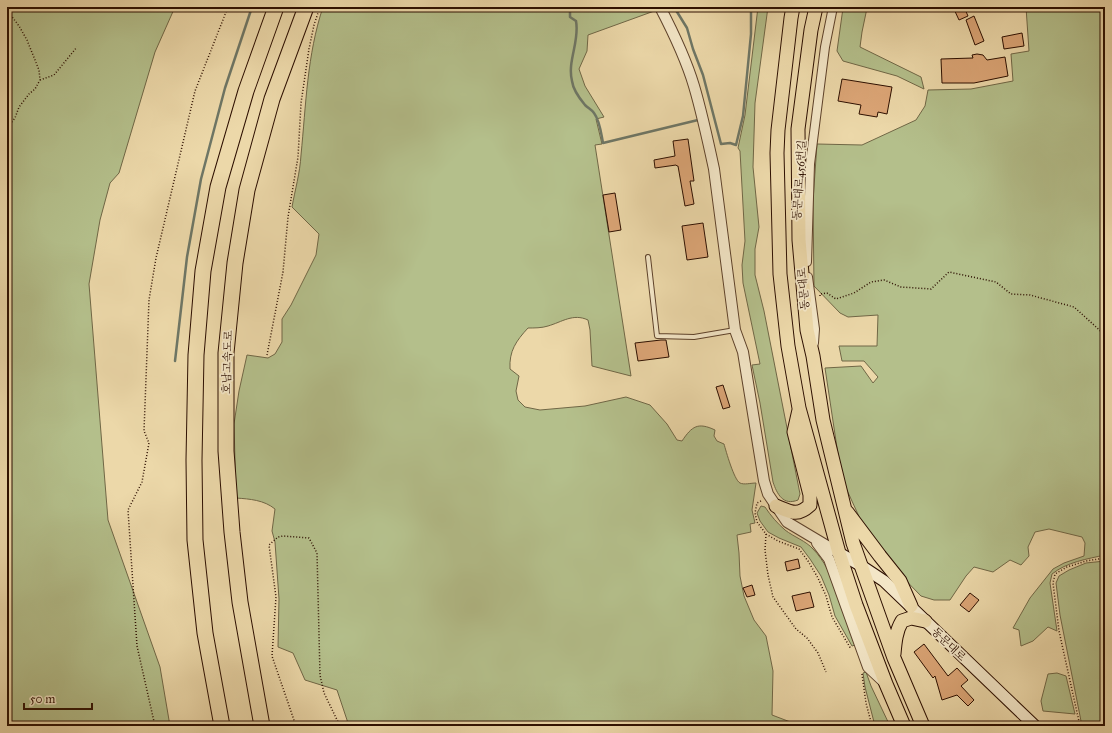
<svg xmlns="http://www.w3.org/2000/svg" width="1112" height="733" font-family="'IM FELL Great Primer','Noto Serif KR',serif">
  <rect width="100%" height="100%" fill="#ecd8a9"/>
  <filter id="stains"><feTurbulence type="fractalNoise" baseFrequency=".005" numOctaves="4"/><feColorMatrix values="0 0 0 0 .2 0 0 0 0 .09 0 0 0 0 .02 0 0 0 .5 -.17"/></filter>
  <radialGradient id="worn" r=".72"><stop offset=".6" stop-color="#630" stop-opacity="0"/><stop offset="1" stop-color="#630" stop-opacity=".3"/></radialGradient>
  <path fill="#b4bf8b" stroke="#706746" d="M7,7h168l-20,45 -36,121 -9,10 -10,37 -11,64 19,236 52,147 10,59h-163z
    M323,7h332l2,3 -69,25 -1,16 -8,18 6,17 19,31 -8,2 6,25 -7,1 36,231 -39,-10 -2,-36 -2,-10c-15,-7 -26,2 -40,6 -6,2 -14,2 -20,2 -12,13 -19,23 -18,41l9,7 -3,15 2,9 7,7 15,3 45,-4 41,-9 24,8 17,19 10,16 5,1c10,-15 16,-19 33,-11l-1,6 3,5 7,3c2,7 10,36 16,39 4,2 11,0 16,0l-4,27 3,13 -5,1 1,8 -14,3 2,18 1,23 4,20 10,24 12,16 7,35 -1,44 21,8 10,1 -1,2h-453l-12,-36 -32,-10 -12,-27 -15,-6 1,-48 -4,-57 -3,-11 3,-22c-11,-9 -25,-10 -39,-11l-2,-74 5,-33 8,-36 21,3 7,-4 7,-12v-23l9,-14 25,-50 3,-21 -27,-27c3,-17 8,-34 9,-52 5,-50 6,-100 22,-148z
    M758,7h10l-13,96 -2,64 6,60 -4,22v26l9,36 36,183 -2,6c-15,6 -21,-6 -25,-18l-13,-79 -8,-38 8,-1 -17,-81 -1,-18 3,-24 -5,-90 -2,-3 7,-33z
    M852,7l15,1 -5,24 -2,15 61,30 3,12 -27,-13 -54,-15 -6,-10 6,-43z
    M1026,7h79v548c-18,4 -38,7 -53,19l-2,9 7,48 -9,-4 -15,14 -12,5 -2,-16 -6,-2 17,-30 23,-29 11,-6 20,-7 1,-13 -3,-6 -33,-8 -14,3 -7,15 1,9 -8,9 -11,-5 -17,12 -19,-5 -8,9 -16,24h-16l-13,-4 -37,-38 -22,-35 -16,-35 -7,-27 -14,-93 36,-2 12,17 5,-6 -14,-16h-22l-3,-15h38l1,-31 -30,2 -8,-4 -26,-27 -1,-85 4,-57 45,1 54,-25 9,-14 3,-16 43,-1 42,-8 -2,-27 18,-3z
    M761,506l4,1c6,9 12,16 20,23 9,7 21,11 28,19 22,22 31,66 42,96l-3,1 -17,-30 -6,-21 -8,-19 -11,-17 -9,-12 -22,-9 -11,-6 -8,-11 -3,-8z
    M1105,561v165h-23l-22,-111 -4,-32 3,-7 10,-6 17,-7z
    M866,672l5,14 19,40h-15l-10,-39 -2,-14z
    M1057,673l9,3 9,38 -32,-3 -2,-10 7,-27z"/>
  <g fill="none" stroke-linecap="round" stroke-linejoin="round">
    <path stroke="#6e7665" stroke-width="2.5" d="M570,7v10l6,4c4,20 -9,40 -4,60 1,8 8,18 13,24 3,3 7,5 9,8 6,8 7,20 9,30l95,-23
      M674,7l13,21 6,21 10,26 18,69 9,-1 6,2 7,-29 8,-82v-27
      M175,361l12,-104 14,-78 24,-91 27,-81"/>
  </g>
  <path fill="#dba576" stroke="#2d0f00" d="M953,7h11l4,9 -9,4z
    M974,16l10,25 -9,4 -9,-25z
    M1022,33l2,13 -20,3 -2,-12z
    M977,54l6,1 4,5 18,-3 3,19 -34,7h-32l-1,-24 32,-1 -1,-3z
    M842,79l50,8 -5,27 -9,-2 -1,5 -18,-3 2,-9 -23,-4z
    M688,139l6,42h-4l4,23 -9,2 -7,-40h-1l-1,-1 -21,3 -1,-8 21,-4 -2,-15z
    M615,193l6,37 -12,2 -6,-37z
    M703,223l5,34 -21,3 -5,-34z
    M661,340h5l3,17 -31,4 -3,-18z
    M723,385l7,22 -7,2 -7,-22z
    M798,559l2,9 -13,3 -2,-9z
    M752,585l3,10 -8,2 -4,-9z
    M810,592l4,15 -18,4 -4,-15z
    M970,593l9,7 -10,12 -9,-7z
    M924,644l24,32 9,-8 11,12 -7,6 13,14 -6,6 -11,-11 -15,5 -7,-24 -2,2 -19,-26z"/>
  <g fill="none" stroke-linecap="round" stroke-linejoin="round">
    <g stroke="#5d412a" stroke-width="6">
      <path id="service" d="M648,257l9,79 37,1 41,-7"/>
    </g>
    <g stroke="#5d412a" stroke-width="10">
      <path id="minor" d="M807,262l3,-98 15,-117 8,-40
        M808,277l7,52 -1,14"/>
    </g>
    <g stroke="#5d412a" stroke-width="12">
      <path id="tertiary" d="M660,7c13,25 26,52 34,79 8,27 14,55 20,83l21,161 8,22 21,129 4,13 19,28 52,31
        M817,543l12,16 39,108 17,16"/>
    </g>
    <g stroke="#2d0f00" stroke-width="13">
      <path id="secondary" d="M839,553l21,12 24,16 151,145"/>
    </g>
    <g stroke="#2d0f00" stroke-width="15">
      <path id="primary" d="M793,7l-2,11 -13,112 -1,23 3,121 8,72 11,62 40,145 17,52 30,79 18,42
        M816,7l-5,23 -13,99 1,111 8,90 6,26 10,64 30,123 41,115 29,68
        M776,506c15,6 21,11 34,-1v-10l-16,-63 5,-22
        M847,512l33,44 20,25 11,25
        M894,654c1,-12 2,-23 8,-33l9,-3 14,3"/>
    </g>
    <g stroke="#2d0f00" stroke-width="17">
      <path id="motorway" d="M222,726l-17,-93 -10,-93 -1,-80 2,-105 7,-84 15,-84 28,-96 30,-84
        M262,726l-22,-124 -8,-70 -6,-81v-98l9,-90 12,-73 25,-91 34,-92"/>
    </g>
    <path stroke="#2d0f00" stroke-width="1.5" stroke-dasharray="1 2" stroke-linecap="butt" d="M7,10l12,16 8,14 12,30 1,10 -5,9 -6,5 -10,13 -4,11 -8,10
      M40,80l14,-5 23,-28
      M820,296v-2l7,-1 9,6 18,-6 17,-11 13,-2 17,7 30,2 18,-17 47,10 15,12 19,1 44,12 31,28
      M267,355l16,-83 5,-55 10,-60 3,-54 8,-54 5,-24 6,-18
      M761,501l-4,2 -2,10 2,9 9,12 12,7 21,8 9,12 10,17 8,18 6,21 19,32
      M766,534l-1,16 3,25 5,22 23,32 11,9 11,15 8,19
      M862,674l4,29 6,23
      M155,726l-18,-80 -9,-136 14,-28 7,-39 -5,-12 5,-131 7,-42 39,-167 33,-84
      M296,726l-24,-70 4,-59 -7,-52 9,-8 5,-1 26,2 8,15 3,122 4,18 16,33
      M1080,726l-21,-95 -6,-48 2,-9 12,-7 19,-6 19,-3"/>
    <use href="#service" stroke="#f3e6c7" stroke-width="4"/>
    <use href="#minor" stroke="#f3e6c7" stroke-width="8"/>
    <use href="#tertiary" stroke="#f3e6c7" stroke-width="10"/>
    <use href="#secondary" stroke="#f3e6c7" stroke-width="11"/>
    <use href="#primary" stroke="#ecd8a9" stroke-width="13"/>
    <use href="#motorway" stroke="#ecd8a9" stroke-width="15"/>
  </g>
  <g text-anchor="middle" stroke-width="3.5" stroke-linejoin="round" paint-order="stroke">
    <g font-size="11" fill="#2d0f00" stroke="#f3e6c7">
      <text transform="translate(799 180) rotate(-86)" y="4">동문대로456번길</text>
      <text transform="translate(803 289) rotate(-95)" y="4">동문대로</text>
      <text transform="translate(227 362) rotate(-88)" y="4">호남고속도로</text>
      <text transform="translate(949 644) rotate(44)" y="4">동문대로</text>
    </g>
  </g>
  <rect width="1112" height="733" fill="none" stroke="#ecd8a9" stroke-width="24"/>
  <rect x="8" y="8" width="1096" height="717" fill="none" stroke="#2d0f00" stroke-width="2"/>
  <rect x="12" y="12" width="1088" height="709" fill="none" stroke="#2d0f00"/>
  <path d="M24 703v6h68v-6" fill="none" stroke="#2d0f00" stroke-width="2"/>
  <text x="30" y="703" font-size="12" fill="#2d0f00" stroke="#f3e6c7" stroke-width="3" paint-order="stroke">50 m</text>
  <rect width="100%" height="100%" filter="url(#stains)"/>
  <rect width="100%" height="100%" fill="url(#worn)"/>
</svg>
